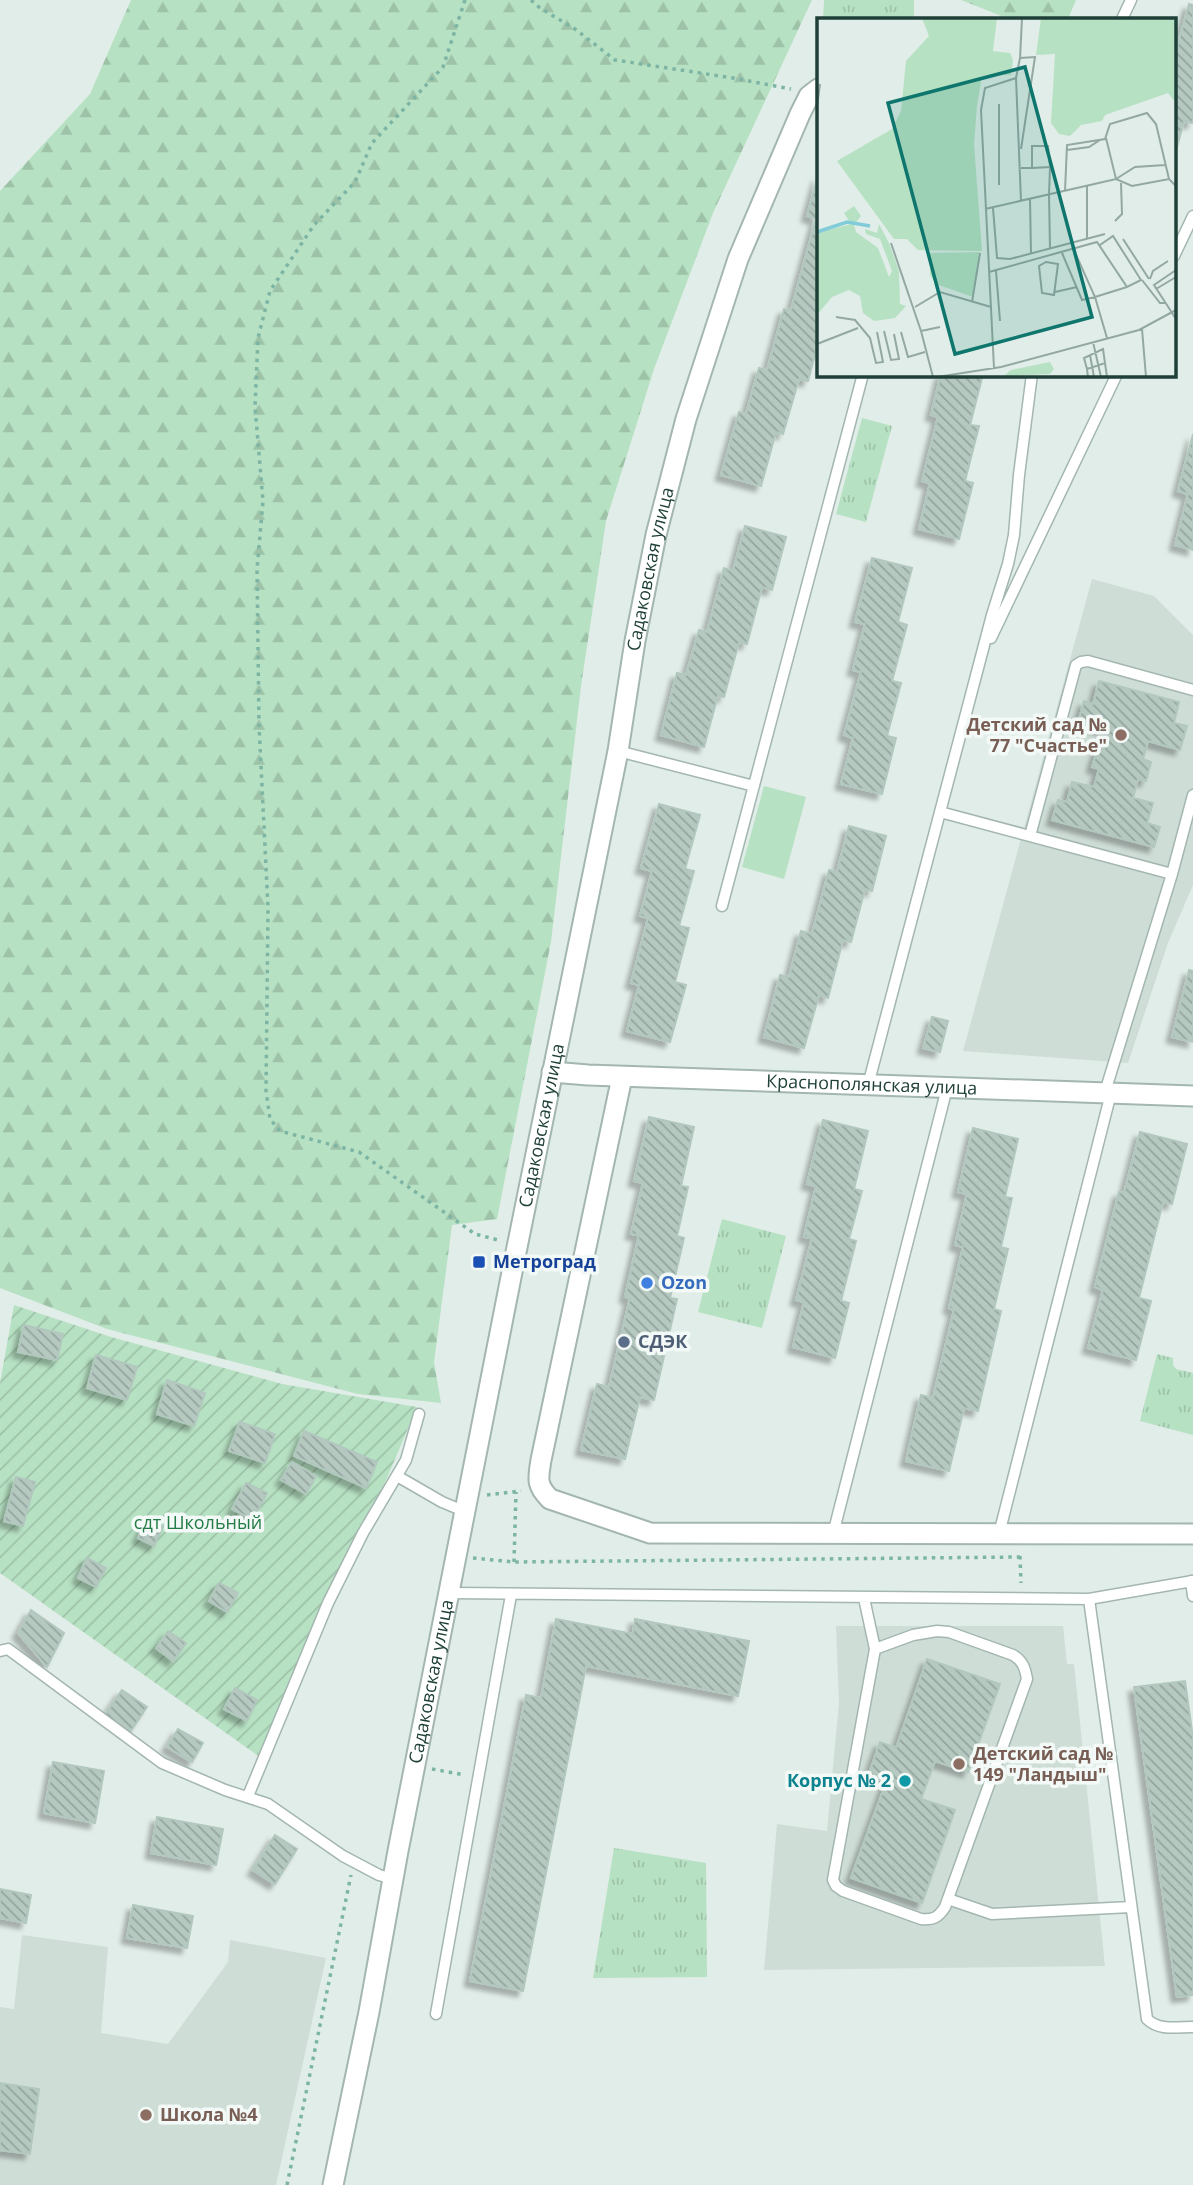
<svg xmlns="http://www.w3.org/2000/svg" width="1193" height="2185" font-family="'Open Sans',sans-serif">
  <defs>
    <pattern id="forest-firs" width="22" height="20" patternUnits="userSpaceOnUse" patternTransform="scale(1.75)"><rect width="22" height="20" fill="#b7e1c3"/><path d="M5 1l3.5 6h-7zM16 11l3.5 6h-7z" fill="#9dc2a8"/></pattern>
    <pattern id="park-tufts" width="24" height="20" patternUnits="userSpaceOnUse" patternTransform="scale(1.75)"><rect width="24" height="20" fill="#b7e1c3"/><path d="M3 7l-1-3M5 7V3M7 7l1-3M15 17l-1-3M17 17v-4M19 17l1-3" fill="none" stroke="#9dc2a8"/></pattern>
    <pattern id="garden-furrows" width="10" height="10" patternUnits="userSpaceOnUse" patternTransform="scale(1.75)"><rect width="10" height="10" fill="#b7e1c3"/><path d="M-1 1l2-2M0 10L10 0M9 11l2-2" fill="none" stroke="#9dc2a8"/></pattern>
    <pattern id="building-back-hatch" width="6" height="6" patternUnits="userSpaceOnUse" patternTransform="scale(1.75)"><rect width="6" height="6" fill="#b6c9c1"/><path d="M-1 5l2 2M0 0l6 6M5-1l2 2" fill="none" stroke="#93a59e"/></pattern>
    <filter id="shadow"><feDropShadow dx="-5.5" dy="5.5" stdDeviation="2" flood-color="#0004"/></filter>
  </defs>
  <rect width="100%" height="100%" fill="#e1ede8"/>
  <path fill="#cfddd7" d="M1092,579l62,17 39,39v250l-25,58 -40,120 -165,-12z
    M836,1626h227l4,38h7l31,302 -341,4 13,-146 50,7 12,-128z
    M22,1935l86,12 -7,86 67,11 60,-82 2,-22 96,18 -50,227h-276v-178l14,2z"/>
  <path fill="url(#forest-firs)" d="M131,0h681l-99,213 -59,156 -48,152 -25,165 -30,256 -54,277 -45,6 -18,137 7,41 -83,-9 -251,-65 -107,-41v-1097l90,-97z
    M961,0h115l-8,19h-59z"/>
  <path fill="url(#park-tufts)" d="M824,0h90v19h-91z
    M862,418l30,8 -26,96 -30,-8z
    M722,1219l64,17 -24,92 -64,-16z
    M1157,1354l16,4v7l3,4 17,4v62l-53,-14z
    M614,1848l92,15 1,114 -114,1z"/>
  <path fill="url(#garden-furrows)" d="M14,1305l97,32 171,47 135,23 -150,355 -267,-189v-190z"/>
  <path fill="#b7e1c3" d="M764,786l42,11 -22,82 -42,-12z"/>
  <path fill="url(#building-back-hatch)" stroke="#b2c8bf" stroke-width="2" filter="url(#shadow)" d="M1189,4l4,1v115l-1,3 -8,-2 -10,37v-100z
    M818,176v167l-10,38 -9,-2 -16,55 -7,-2 -15,54 -40,-11 18,-63 7,2 13,-46 8,2 17,-61 7,1 25,-91 -9,-3z
    M941,374h42l-13,51 9,1 -14,55 8,2 -14,56 -40,-10 11,-46 -8,-2 16,-64 -7,-2z
    M1193,434v116l-18,-5 13,-51 -10,-3z
    M745,526l41,11 -14,53 -10,-3 -15,57 -8,-2 -15,55 -6,-2 -14,52 -43,-12 16,-62 9,2 13,-45 8,2 17,-64 9,3z
    M872,558l40,10 -14,54 9,3 -15,56 9,2 -14,53 9,2 -14,56 -41,-10 12,-46 -9,-3 17,-63 -8,-2 12,-46 -10,-2z
    M1099,681l80,21 -5,21 13,3 -7,24 -32,-9 -5,18 8,3 -5,19 -8,-2 -5,19 20,5 -6,20 13,4 -6,20 -102,-27 6,-20 9,2 5,-20 22,5 5,-18 -7,-2 6,-19 6,1 5,-18 -31,-8 6,-22 9,3z
    M659,804l41,11 -15,54 9,2 -15,55 10,2 -14,54 11,3 -16,57 -43,-11 12,-46 -8,-2 17,-65 -8,-2 12,-45 -11,-3z
    M849,826l37,10 -14,55 -7,-2 -14,53 -8,-2 -15,58 -9,-3 -15,53 -40,-11 16,-62 9,2 12,-46 11,3 17,-64 8,2z
    M1189,970l4,1v71l-21,-5z
    M932,1017l16,4 -8,31 -17,-4z
    M649,1117l45,10 -13,59 7,1 -11,49 7,2 -14,60 7,1 -23,101 -14,-3 -15,62 -44,-9 16,-66 12,3 21,-89 -5,-1 14,-62 -8,-1 12,-51 -9,-2z
    M823,1120l45,11 -14,58 8,2 -13,48 7,2 -15,60 8,2 -14,55 -42,-11 11,-45 -8,-2 16,-62 -8,-1 12,-51 -9,-2z
    M973,1128l45,11 -13,58 7,1 -11,49 7,2 -14,60 7,2 -23,100 -14,-3 -15,63 -43,-10 15,-66 12,3 21,-88 -5,-2 14,-61 -8,-2 12,-51 -9,-2z
    M1140,1132l47,12 -15,60 -9,-2 -24,96 12,3 -15,59 -48,-12 15,-58 -8,-3 24,-95 5,1z
    M24,1325l39,9 -6,26 -39,-8z
    M96,1355l41,12 -10,33 -40,-12z
    M167,1380l38,13 -11,33 -37,-12z
    M240,1422l35,12 -10,29 -36,-12z
    M304,1431l73,31 -11,26 -72,-32z
    M292,1462l24,14 -10,18 -25,-14z
    M16,1477l19,5 -12,44 -19,-5z
    M246,1483l21,10 -14,27 -21,-11z
    M147,1519l16,7 -9,20 -16,-8z
    M87,1558l19,10 -10,19 -18,-9z
    M219,1583l19,10 -11,19 -18,-11z
    M31,1610l33,23 -17,34 -29,-34z
    M556,1619l77,15 2,-15 114,22 -11,55 -152,-30 -63,325 -53,-10 56,-286 15,3z
    M168,1631l18,12 -13,18 -17,-13z
    M927,1659l73,25 -32,88 -33,-11 -14,38 34,11 -33,93 -71,-25 35,-96 -18,-6 12,-34 16,6z
    M1185,1681l8,57v257l-16,2 -43,-310z
    M235,1688l22,12 -10,21 -23,-12z
    M122,1690l25,17 -17,25 -25,-17z
    M178,1729l25,14 -11,19 -25,-15z
    M53,1762l51,9 -9,52 -51,-10z
    M157,1817l66,12 -7,36 -65,-12z
    M275,1835l22,14 -22,35 -22,-14z
    M0,1889l31,6 -5,28 -26,-5z
    M133,1905l60,11 -6,32 -60,-10z
    M0,2083l39,6 -9,65 -30,-4z"/>
  <g fill="none" stroke-linecap="round" stroke-linejoin="round">
    <g stroke="#a3b6b0" stroke-width="13">
      <path id="lane" d="M1122,19l9,-19
        M1174,256l19,-40
        M991,638l126,-264
        M618,751l136,35
        M940,812l232,62 21,-79
        M1030,836l46,-171 5,-3 7,-1 105,29
        M722,906l141,-532
        M868,1085l124,-470 16,-51 6,-29 5,-60 13,-101
        M1105,1092l67,-218
        M397,1476l45,26 24,10
        M833,1534l114,-446
        M999,1534l112,-441
        M1191,1581l2,15
        M449,1593l640,6 104,-18
        M864,1598l11,51
        M1089,1599l58,420c12,12 30,8 46,8
        M937,1631l12,1 64,23c10,6 12,13 14,24l-82,228c-7,11 -12,13 -24,12l-78,-28 -7,-5 -3,-6 42,-231 38,-14z
        M0,1651l8,-2 154,114 63,27 43,14 75,52 36,19 14,4
        M248,1796l80,-193 35,-70 43,-73 13,-46
        M948,1899l44,15 139,-7
        M436,2014l75,-419"/>
    </g>
    <g stroke="#a3b6b0" stroke-width="23">
      <g id="street">
        <path id="s1" d="M552,1072l36,3 605,21"/>
        <path d="M622,1077l-81,383c-3,19 -5,25 9,39l100,34 543,1"/>
        <path id="s2" d="M333,2185l36,-173 29,-161 115,-584 105,-516 17,-110 21,-106 30,-116 52,-160 62,-145 9,-18 9,-7"/>
      </g>
    </g>
    <path stroke="#7db5a4" stroke-width="3.5" stroke-dasharray="3.5 5" stroke-linecap="butt" d="M465,0l-22,67 -71,76 -17,39 -41,43 -44,66 -12,47 -3,69 8,94 -6,68 2,156 9,183 -2,183 4,28 10,12 79,21 116,82 23,6
      M531,0l9,8 35,21 40,31 118,18 58,11
      M487,1495l34,-4
      M1020,1556l1,27
      M473,1558l41,4 506,-5
      M514,1562l2,-70
      M432,1769l33,6
      M287,2185l64,-310"/>
    <use href="#lane" stroke="#fff" stroke-width="10"/>
    <use href="#street" stroke="#fff" stroke-width="19"/>
  </g>
  <g fill="#8d6e63" stroke="#f2f9f6" stroke-width="2.5">
    <circle cx="1121" cy="735" r="7"/>
    <circle cx="959" cy="1764" r="7"/>
    <circle cx="146" cy="2115" r="7"/>
  </g>
  <rect fill="#1a4fb4" stroke="#f2f9f6" stroke-width="2.5" x="472" y="1255" width="14" height="14" rx="3.5"/>
  <circle fill="#3f7fe0" stroke="#f2f9f6" stroke-width="2.5" cx="647" cy="1283" r="7"/>
  <circle fill="#5c6f8a" stroke="#f2f9f6" stroke-width="2.5" cx="624" cy="1342" r="7"/>
  <circle fill="#0f9aa8" stroke="#f2f9f6" stroke-width="2.5" cx="905" cy="1781" r="7"/>
  <g text-anchor="middle" stroke-width="7" stroke-linejoin="round" paint-order="stroke">
    <g font-size="18" fill="#1f4038" stroke="#f2f9f6">
      <text dy="6" stroke="none"><textPath href="#s2" startOffset="1647">Садаковская улица</textPath></text>
      <text dy="6" stroke="none"><textPath href="#s1" startOffset="320">Краснополянская улица</textPath></text>
      <text dy="6" stroke="none"><textPath href="#s2" startOffset="1080">Садаковская улица</textPath></text>
      <text dy="6" stroke="none"><textPath href="#s2" startOffset="513">Садаковская улица</textPath></text>
    </g>
    <g font-size="18" font-weight="bold" fill="#785e54" stroke="#f2f9f6" text-anchor="start">
      <text x="1107" y="731" text-anchor="end">Детский сад №<tspan x="1107" dy="21">77 "Счастье"</tspan></text>
      <text x="973" y="1760">Детский сад №<tspan x="973" dy="21">149 "Ландыш"</tspan></text>
      <text x="160" y="2121">Школа №4</text>
    </g>
    <g font-size="18" font-weight="bold" fill="#164399" stroke="#f2f9f6" text-anchor="start">
      <text x="493" y="1268">Метроград</text>
    </g>
    <g font-size="18" font-weight="bold" fill="#366cbe" stroke="#f2f9f6" text-anchor="start">
      <text x="661" y="1289">Ozon</text>
    </g>
    <g font-size="18" font-weight="bold" fill="#4e5e75" stroke="#f2f9f6" text-anchor="start">
      <text x="638" y="1348">СДЭК</text>
    </g>
    <g font-size="18" fill="#247c46" stroke="#f2f9f6">
      <text x="198" y="1529">сдт Школьный</text>
    </g>
    <g font-size="18" font-weight="bold" fill="#0d838f" stroke="#f2f9f6" text-anchor="end">
      <text x="891" y="1787">Корпус № 2</text>
    </g>
  </g>
  <g transform="translate(817 18)">
    <rect width="359" height="359" fill="#e1ede8"/>
    <path d="M105,0h75l-4,33 17,2 3,7 -2,15 -29,1 -5,30 -3,38 8,107 -64,-1 -11,-11h-13l-57,-78 55,-32 9,-18 5,-50 23,-25zM224,0h135v85l-8,-10 -63,22 -3,6 -21,4 -11,11 -11,-2 -8,-11 4,-69 -19,1zM37,188l7,10 -7,9 2,7 22,16 11,29 3,-6 -12,-32 -14,-5 -1,-5 12,4 2,-9 10,19 10,28 1,33 6,2 -11,12 -21,3 -11,-8 -3,-17 -11,-6 -17,7 -15,18v-82l34,-9 -7,-11zM233,344l4,7 -4,5 -46,2 7,-6z" fill="#b7e1c3"/>
    <path d="M162,234l-6,45 -37,-13 -6,-9v-22z" fill="#b7e1c3"/>
    <path fill="none" stroke="#82ccd9" stroke-width="3.5" d="M0,214l30,-10 23,4"/>
    <path fill="none" stroke="#93a8a2" stroke-width="2" d="M203,41l2,-41M182,86v81M0,89l3,-23M289,120l10,41 19,-12 30,-2M204,131l14,-92 -15,1 -4,20 5,123M250,132l22,-3 11,-7M204,150h11l18,-1 -2,-21h-16v22M270,168v53M248,173l2,-46 38,-6 5,-15 37,-11 9,11 13,55M232,176l1,55M232,177l1,-28M213,181l1,55M176,190l4,50 13,1 95,-25M168,191l131,-30 16,7 37,-7 7,7M298,203l7,-7 -1,-31M306,221l26,40M74,225l30,88M245,235l20,47 13,-3 -22,-49M229,244l12,2 -4,31 -12,-2 -3,-27zM359,252l-22,15 22,34M179,253l4,50M172,254l108,-30 30,45 14,-7 -28,-44 -13,9M333,261l3,-8 15,-10M325,262l18,23h5M339,271l20,-12M238,274l22,-5M155,284l8,-49M98,289l25,-15 51,15M19,299l19,3 15,18 6,25 7,-1 -6,-30M325,311l4,48M67,313l7,29 8,-1 -5,-25M84,314l7,25 17,-5M290,320l-12,-41 32,-10M276,324l8,35M0,326l41,-16M273,337l4,22M177,350l-13,-258 4,-22 31,-10M270,351l-3,-11 19,-9 2,14M116,359l-12,-46 19,-4M120,359l64,-10 138,-37 37,-20M271,359l-1,-8 18,-6 2,14"/>
    <path fill="#0f766e" fill-opacity="0.15" stroke="#0f766e" stroke-width="3.5" d="M208,49l67,250 -137,37 -67,-251z"/>
    <rect width="359" height="359" fill="none" stroke="#1f4038" stroke-width="3.5"/>
  </g>
</svg>
